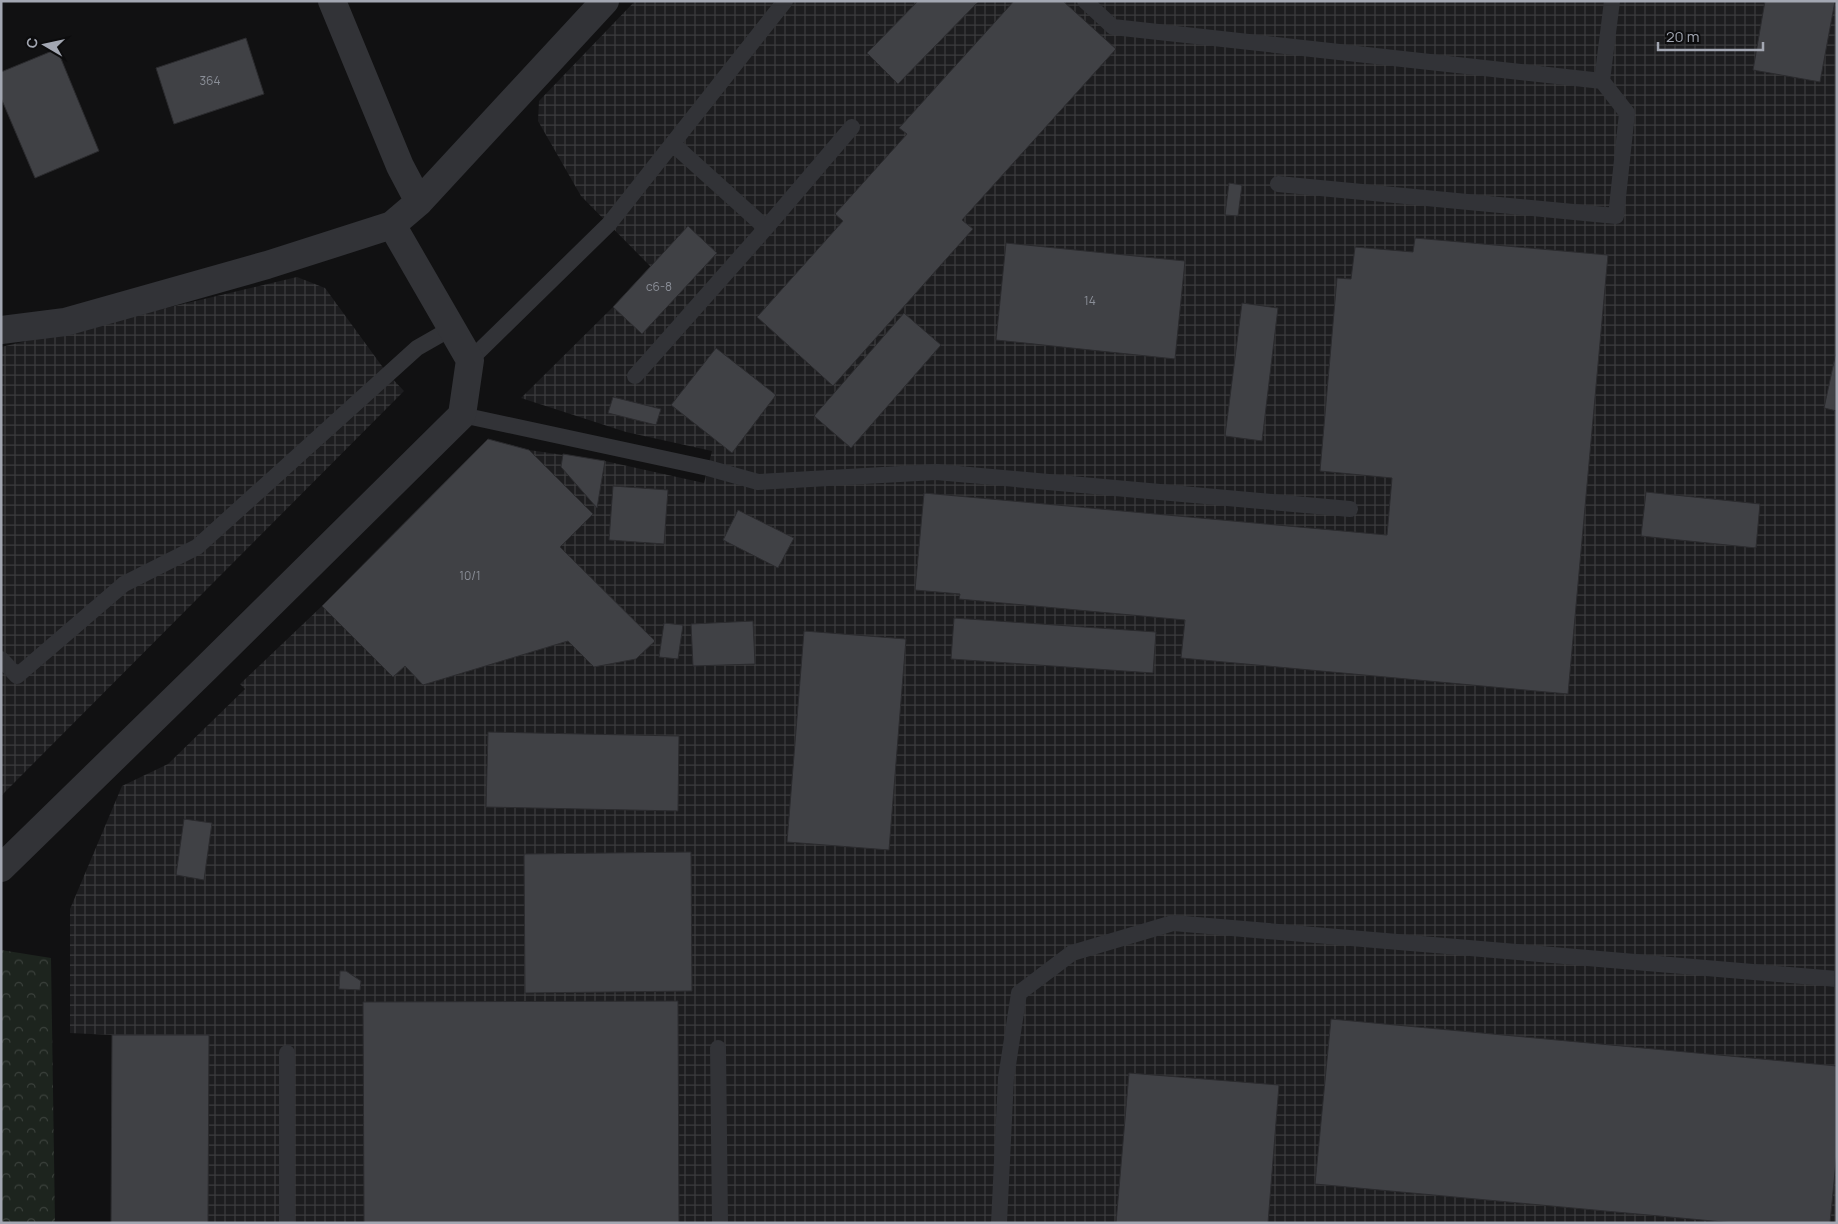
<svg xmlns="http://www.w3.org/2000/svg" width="1838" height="1224" font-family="Manrope,sans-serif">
  <defs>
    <pattern id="industrial-grid" width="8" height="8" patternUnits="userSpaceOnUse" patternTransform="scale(1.25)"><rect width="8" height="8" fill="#1d1d1f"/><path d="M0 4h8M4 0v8" fill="none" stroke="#3b3b3d"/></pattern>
    <pattern id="forest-crowns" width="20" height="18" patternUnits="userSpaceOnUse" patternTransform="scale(1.25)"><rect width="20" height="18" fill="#1d241e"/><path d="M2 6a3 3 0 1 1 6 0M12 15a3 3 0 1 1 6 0" fill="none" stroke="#3b413c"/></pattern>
  </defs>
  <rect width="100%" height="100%" fill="#111112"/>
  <path fill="url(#industrial-grid)" d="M635,1h1202v1222h-1726l1,-188 -42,-2v-124l52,-123 46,-22 77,-75 -5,-5 82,-78 166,-167 41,11 76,11 99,22 8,-32 -86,-19 -105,-34 92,-91 38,-40 -70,-71 -43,-75 1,-20z
    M297,277l28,11 62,85 17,18 -403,405v-449z"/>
  <path fill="url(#forest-crowns)" d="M1,950l50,8 4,265h-54z"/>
  <path fill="#404145" stroke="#2b2b2e" d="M918,1h61l-81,83 -31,-31z
    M1014,1h49l53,48 -154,171 11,9 -140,157 -76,-69 86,-96 -8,-7 72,-80 -8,-6z
    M1765,1h70l-15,81 -67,-12z
    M246,38l18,56 -90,30 -18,-56z
    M57,49l42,102 -64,27 -34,-80v-26z
    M1229,183l13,2 -4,31 -13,-1z
    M688,226l29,27 -75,81 -29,-27z
    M1415,238l193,17 -40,439 -387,-36 4,-38 -226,-21 1,-5 -45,-4 9,-97 463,42 5,-57 -72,-7 17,-193 14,1 4,-32 58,5z
    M1006,243l179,18 -10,98 -179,-19z
    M1242,303l36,5 -16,133 -37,-5z
    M904,313l37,32 -90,103 -37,-32z
    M716,348l60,47 -44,58 -61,-48z
    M1837,348v63l-13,-3z
    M613,397l48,12 -5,16 -48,-12z
    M488,439l41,11 64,64 -33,33 95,94 -19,18 -42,8 -26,-26 -145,44 -18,-19 -12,11 -71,-71z
    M563,454l42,7 -8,47 -36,-41z
    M613,486l55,4 -4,54 -55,-4z
    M1646,492l114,12 -4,44 -115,-12z
    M738,510l56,28 -16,30 -55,-28z
    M954,618l202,14 -3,41 -202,-14z
    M753,621l2,43 -62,2 -2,-42z
    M664,623l19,2 -5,34 -19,-2z
    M804,631l102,8 -17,211 -102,-8z
    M488,732l191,4 -1,75 -192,-4z
    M184,819l28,4 -8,57 -28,-5z
    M691,852l1,139 -167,2 -1,-139z
    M340,971h6l15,10 -1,9 -21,-1z
    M678,1001l1,222h-315l-1,-221z
    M1331,1019l506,47v85l-7,72h-96l-419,-39z
    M112,1035h97l-1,188h-97z
    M1129,1073l150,12 -11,138h-152z"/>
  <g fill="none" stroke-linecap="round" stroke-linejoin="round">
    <path stroke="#323337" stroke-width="16" d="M1085,1l28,26 489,54 25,32 -11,103 -338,-32
      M1602,81l10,-80
      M673,144l93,84
      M470,360l139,-136 176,-223
      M635,376l131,-148 86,-101
      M462,415l246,53 50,14 178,-10 414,37
      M1,659l16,17 107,-92 73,-37 220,-199 35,-20
      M718,1048l2,175
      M287,1223v-170
      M999,1223l7,-145 13,-85 53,-40 101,-30 664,56"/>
    <path stroke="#323337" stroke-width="28" d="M332,1l68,165 19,36
      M1,330l64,-8 202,-57 125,-40 27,-23 186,-201
      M1,868l203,-198 258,-255 8,-55 -78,-135"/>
  </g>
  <g text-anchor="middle" stroke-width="4" stroke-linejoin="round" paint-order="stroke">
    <g font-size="12" fill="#8a8e97">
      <text x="210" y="85">364</text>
      <text x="659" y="291">с6-8</text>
      <text x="1090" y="305">14</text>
      <text x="470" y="580">10/1</text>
    </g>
  </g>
  <rect width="1838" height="1224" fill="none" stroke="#a3a7b2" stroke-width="5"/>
  <g transform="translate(45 45) rotate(279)" stroke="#0c0c0d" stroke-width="4" paint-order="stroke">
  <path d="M0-4L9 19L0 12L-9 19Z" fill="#a3a7b2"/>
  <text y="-8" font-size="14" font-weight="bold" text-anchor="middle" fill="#a3a7b2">С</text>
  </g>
  <path d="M1658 42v8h105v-8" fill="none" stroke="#a3a7b2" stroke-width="2.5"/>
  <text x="1666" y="42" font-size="15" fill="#a3a7b2" stroke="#0c0c0d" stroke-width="4" paint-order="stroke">20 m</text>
</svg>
